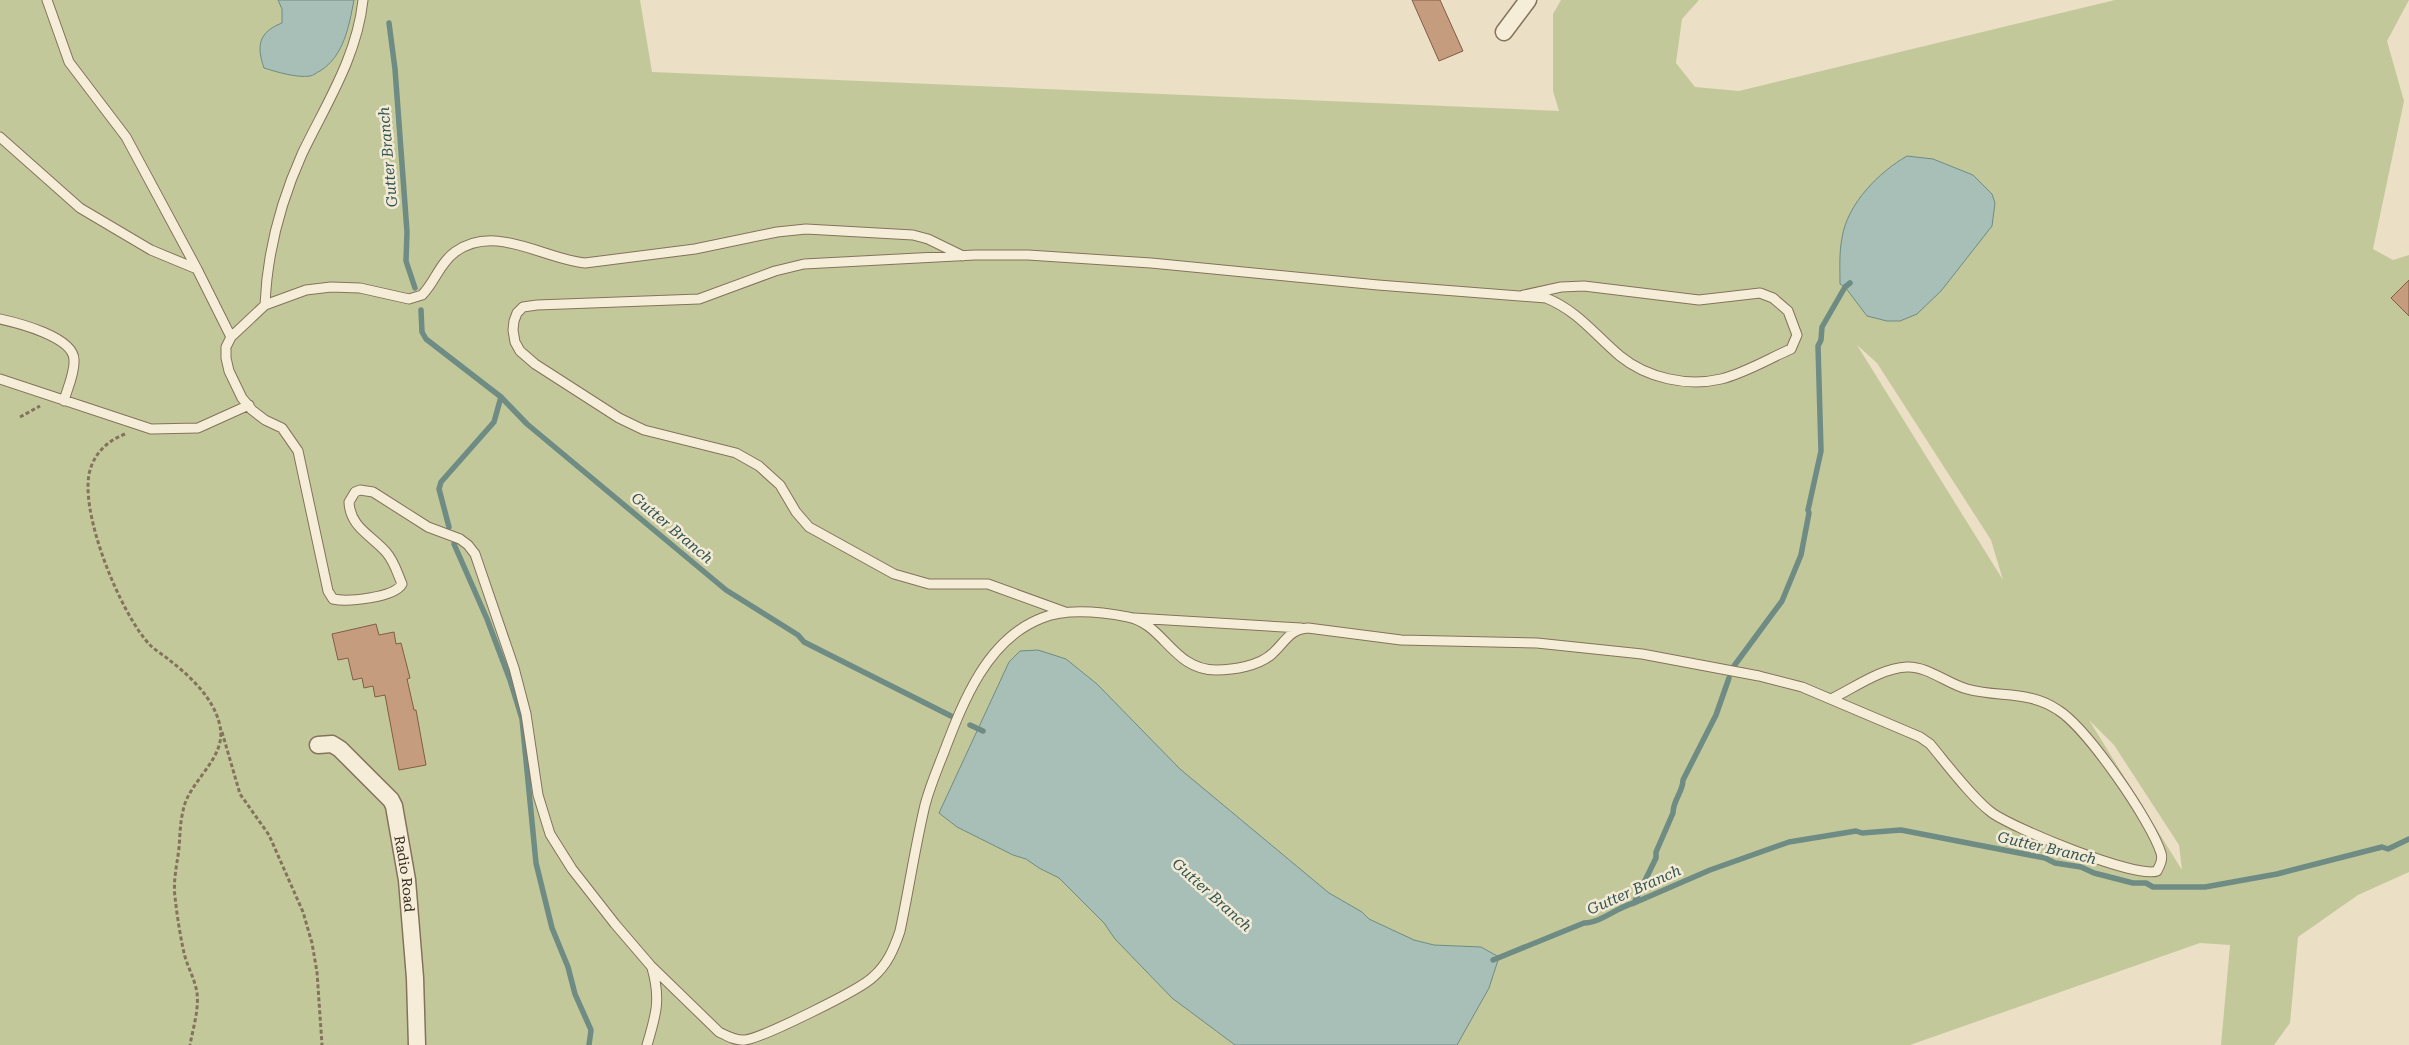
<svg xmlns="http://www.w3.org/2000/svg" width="2409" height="1045" font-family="'Roboto Serif',serif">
  <rect width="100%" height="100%" fill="#ebdfc6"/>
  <path fill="#c3c89a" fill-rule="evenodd" d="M0,0h640l12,72 907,39 -6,-20v-77l8,-14h138l-17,19 -6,44 19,24 44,4 376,-91h294l-22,41 17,60 -31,148 20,11 16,-5v617l-51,23 -60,42 -8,86 -16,22h-53l9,-100 -30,-2 -290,102h-1910zM1857,345l20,18 114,177 12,40zM2089,720l25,25 65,100 3,25z"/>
  <path fill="#a7bfb7" stroke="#6e8c84" d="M278,0h76c-5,26 -10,56 -34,71 -3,1 -7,5 -10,5 -14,2 -33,-4 -46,-8 -8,-23 -5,-36 18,-45v-14z
    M1907,156l26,3 40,16 19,19 3,9 -3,23 -51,65 -24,23 -17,7h-13l-20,-5 -22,-29 -5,-3c0,-15 -1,-31 2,-46 5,-34 37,-66 65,-82z
    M1038,650l28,9 31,25 83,85 149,124 33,19 7,7 45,21 20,5 47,2 18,10 -10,31 -32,57h-222l-63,-47 -57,-59 -11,-16 -45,-45 -20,-10 -13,-9 -13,-4 -56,-28 -18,-14 70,-151 11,-11z"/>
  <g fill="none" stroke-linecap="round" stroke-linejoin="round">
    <path stroke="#6e8c84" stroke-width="5.5" d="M389,23l6,46 12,163 -1,29 9,27
      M421,310l1,22 4,7 75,58 26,27 199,166 72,45 6,7 147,74
      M449,527l-10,-38 2,-7 53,-60 7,-25
      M454,544l33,75 23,61 12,39 14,144 16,65 16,39 7,27 16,36 -2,15
      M1734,666l48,-65 19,-46 8,-42 -1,-3 13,-59 -3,-105 3,-6 1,-13 23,-40 5,-4
      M970,725l13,6
      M1634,903l22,-45v-6l17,-39c0,-13 10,-21 10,-33l33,-65 13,-37
      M1493,960l91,-37c17,0 33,-16 50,-20l76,-33 79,-28 67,-11 6,2 39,-3 144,28 10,5 26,4 13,6 39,10h13l7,4h52l72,-13 105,-27 6,2 21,-10"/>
  </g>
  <path fill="#c69c7f" stroke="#825c45" d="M1412,0h28l23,51 -24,10z
    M2409,280v36l-18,-18z
    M376,624l3,11 15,-3 2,12 5,-1 9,35 -3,1 7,31h2l10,55 -27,5 -14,-75 -10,2 -2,-11 -9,2 -2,-10 -9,2 -5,-22 -10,2 -6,-26z"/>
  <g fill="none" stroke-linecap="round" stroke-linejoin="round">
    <g stroke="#84725d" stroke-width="11">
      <path id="service" d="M47,0l22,62 57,75 71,132
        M0,137l80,71 71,42 46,19 34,68
        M963,256l-35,-17 -15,-4 -107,-6 -29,3 -82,17 -110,14c-42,-4 -90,-40 -130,-11 -16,12 -20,30 -33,43l-13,4 -49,-11 -29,-1 -25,3 -41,15 -34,32 -5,10v11l3,13 13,27 10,12 13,10 17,8 16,23 30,140 5,8c14,3 61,-1 69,-15 -5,-12 -8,-23 -16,-32 -15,-17 -36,-25 -37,-50l6,-10 5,-2 13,2 55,35 32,12 8,6 7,9 39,114 12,46 12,81 12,39 22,35 43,55 36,42 68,66c8,4 17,9 26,8 17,-2 115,-50 128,-63 14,-12 21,-28 27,-46 9,-42 15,-84 25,-126 5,-19 12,-35 19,-53 19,-50 43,-113 98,-134 25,-10 60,-6 86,-1 36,7 45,53 88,53 17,0 44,-4 57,-17 12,-11 17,-24 35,-25l93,12 136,3 105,11 117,22 43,11 118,50 10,7c16,19 42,54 61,68 21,16 145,67 166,59 3,-6 6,-11 4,-18 -10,-32 -74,-125 -103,-143 -30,-20 -58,-12 -91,-21 -19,-5 -40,-23 -60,-22 -26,1 -53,21 -76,32
        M265,305c2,-51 16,-104 37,-151 24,-50 55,-97 61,-154
        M0,319c18,4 74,18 74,41 1,13 -7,29 -10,41
        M0,379l151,50 47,-1 51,-23
        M1065,612l-77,-28h-59l-35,-10 -85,-47 -13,-15 -16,-27 -21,-19 -23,-13 -92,-23 -25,-12 -84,-54 -15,-13 -5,-9 -2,-12 1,-9 3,-8 6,-6 14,-2 162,-6 76,-28 29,-7 171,-9h53l123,8 227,22 168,13c32,13 48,36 74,58 27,22 67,31 101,23 24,-6 47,-20 70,-30l6,-14 -9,-24 -15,-13 -13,-5 -61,7 -115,-14 -23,1 -37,8
        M1134,618l167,10
        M647,1045c9,-30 14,-46 5,-77"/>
    </g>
    <g stroke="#84725d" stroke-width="19">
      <g id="minor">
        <path d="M1504,32l24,-32"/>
        <path id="s1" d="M318,745l14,-1 8,5 51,51 3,6 13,74 8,98 2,67"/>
      </g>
    </g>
    <path stroke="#84725d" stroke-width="3" stroke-dasharray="4 2.5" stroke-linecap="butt" d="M20,417l20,-11
      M125,434c-15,6 -28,16 -34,33 -15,40 30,148 59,178 5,5 12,9 18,14 22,17 46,39 52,67 7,33 -32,55 -37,85 -3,12 -3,25 -4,37 -2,17 -6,32 -4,49 2,18 5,38 9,56 3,13 11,26 13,40 2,17 -4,35 -7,52
      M222,732l18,62 29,41 34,77 9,31 5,29 5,73"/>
    <use href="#service" stroke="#f6edd8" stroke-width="9"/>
    <use href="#minor" stroke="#f6edd8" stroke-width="16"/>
  </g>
  <g text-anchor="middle" stroke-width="5" stroke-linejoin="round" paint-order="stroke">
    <g font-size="14" fill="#362a20" stroke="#f3ead5">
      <text dy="5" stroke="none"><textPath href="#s1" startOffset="171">Radio Road</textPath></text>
    </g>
    <g font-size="15" font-style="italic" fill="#305452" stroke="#f3ead5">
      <text transform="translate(388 157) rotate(-95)" y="5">Gutter Branch</text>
      <text transform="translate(672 528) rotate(40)" y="5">Gutter Branch</text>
      <text transform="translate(2047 848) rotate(13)" y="5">Gutter Branch</text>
      <text transform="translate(1634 890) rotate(-24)" y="5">Gutter Branch</text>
      <text transform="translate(1212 895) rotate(42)" y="5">Gutter Branch</text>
    </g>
  </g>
</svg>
